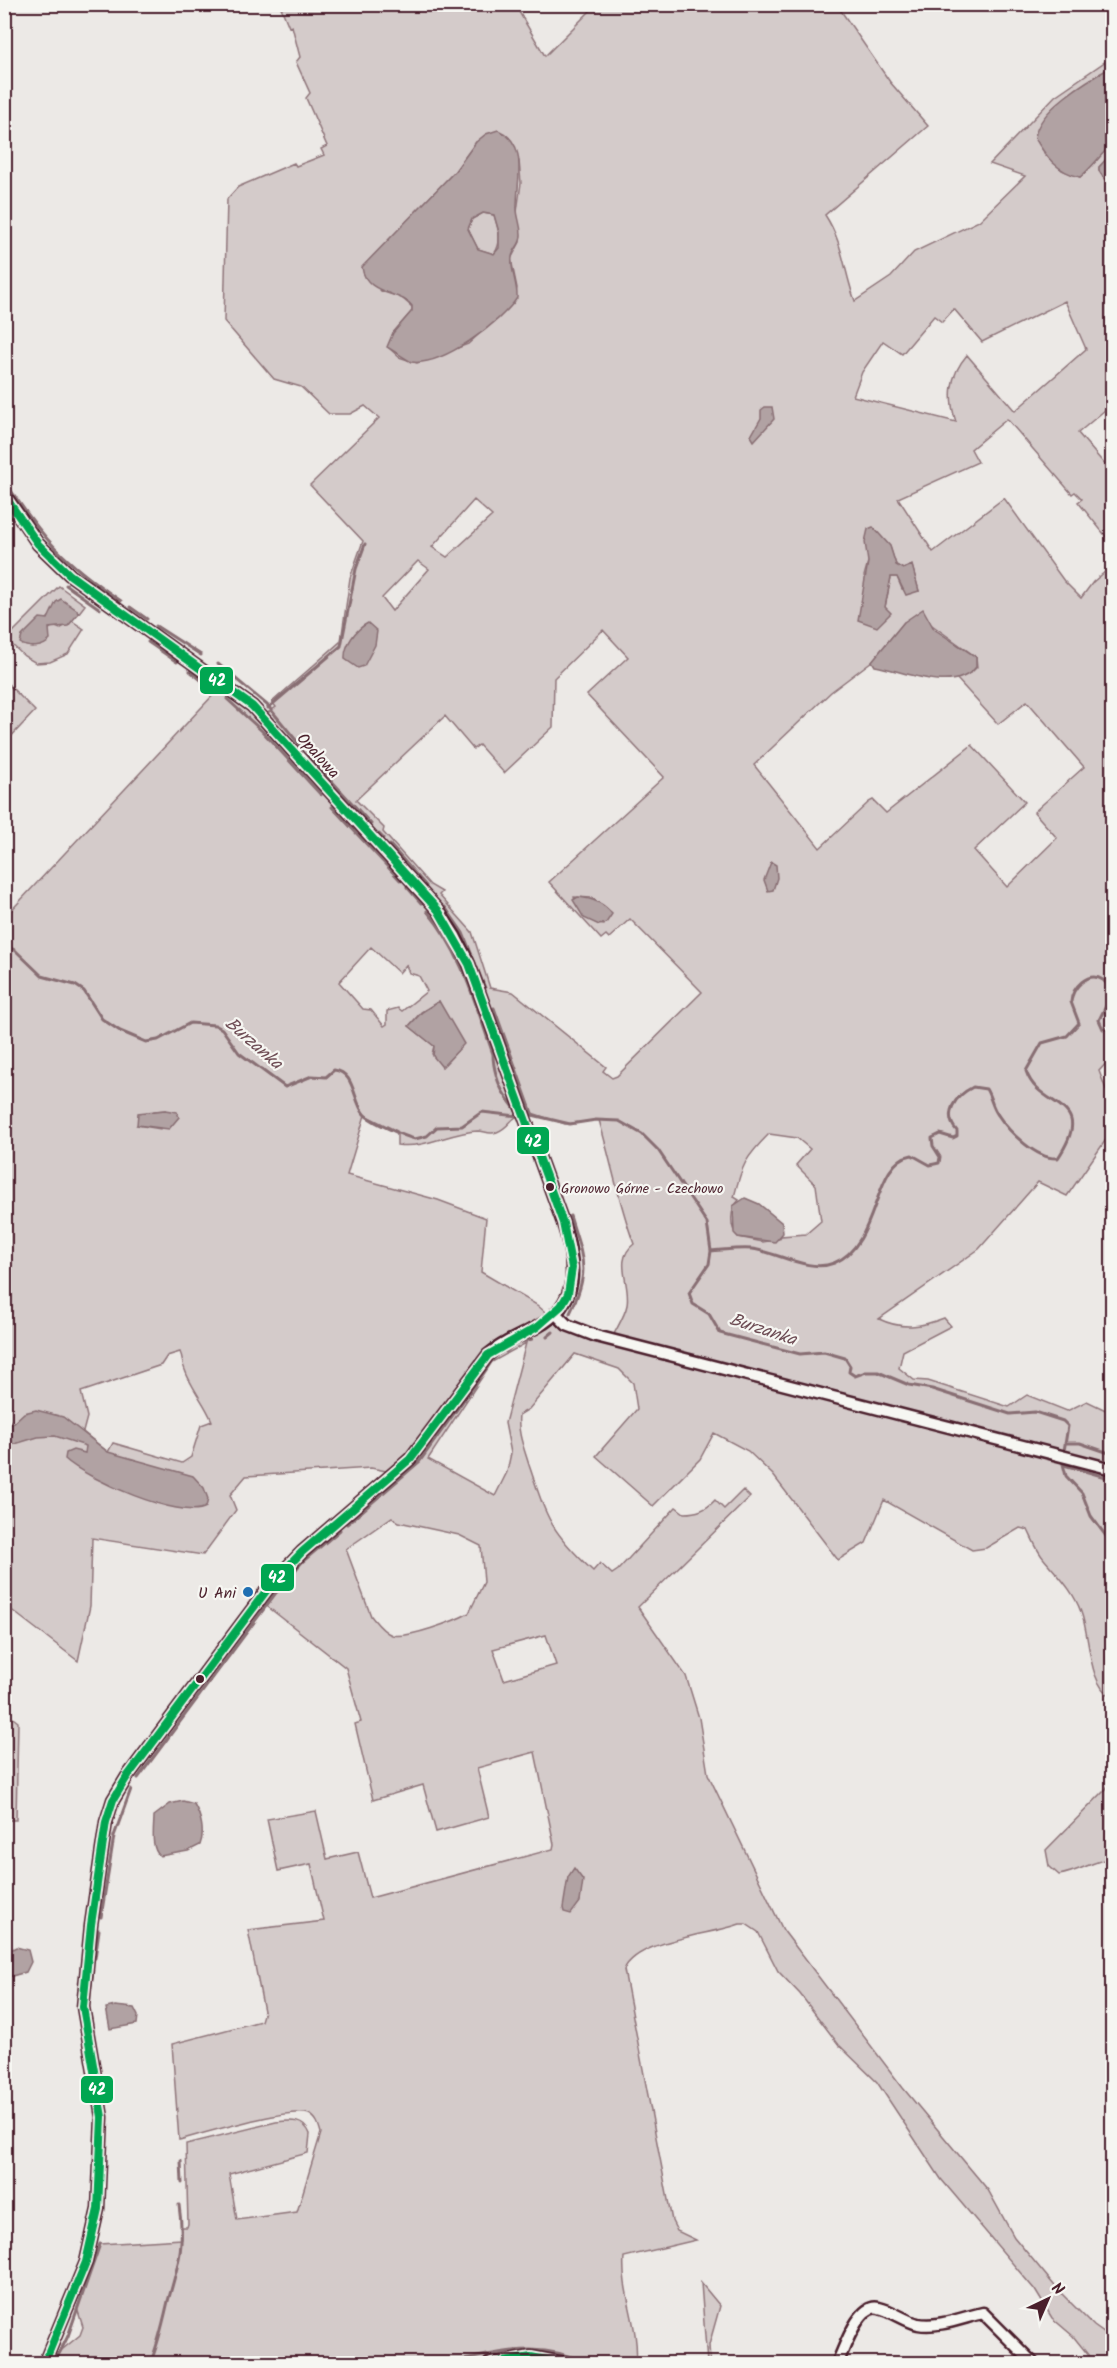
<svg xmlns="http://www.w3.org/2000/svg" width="1117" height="2368" font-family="Kalam,sans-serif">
  <rect width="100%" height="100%" fill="#ece9e6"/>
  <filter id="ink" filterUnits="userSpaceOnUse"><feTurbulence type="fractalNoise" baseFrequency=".0167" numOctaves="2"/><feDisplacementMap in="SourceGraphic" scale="12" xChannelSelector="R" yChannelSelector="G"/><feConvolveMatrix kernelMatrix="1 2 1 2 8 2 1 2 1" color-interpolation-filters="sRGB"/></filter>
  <g filter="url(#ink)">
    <path fill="#d4cbca" stroke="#8f757a" stroke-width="1.5" fill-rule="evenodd" d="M280,5h235l30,51 51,-51h241l53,77 38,44 -103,89c18,27 19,56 30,86l36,-24 23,-25 65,-31 46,-45 -35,-12 65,-68 57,-39v10l-14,8 -54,78 18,17 18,7 32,-33v9l-13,14v4l13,19v214l-34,29 34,40v71l-34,-42 4,-3 -7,-7 -3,2 -65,-75 -36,30 7,13 -80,36 35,54 71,-54 60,83 17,17 12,-16 19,-16v491l-13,14 13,34v26l-45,65 -29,-14 -59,67 -100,70c23,11 42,8 65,-1l7,8 -48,25 -4,17 15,12 14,1 81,26 18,-12 40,16 20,-10 25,12v285c-25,-16 -21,-59 -31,-86 -8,-22 -22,-35 -37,-53 -7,-8 -11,-19 -16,-29l-8,-2 -34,20 -14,2 -88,-50 -18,43 -28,17 -65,-85 -25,-24 -34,-18 -14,26 -47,47 -57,-50 41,-47 -4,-26 -14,-14 -44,-15 -46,55 -10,6c-2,17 5,33 10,50 18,54 21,66 64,106l7,-8 12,11 6,-4 58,-63 8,6c13,0 22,-3 31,-13l9,9 19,-19 7,7 -112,110 48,69 13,42 9,56 75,156 120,158 85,102 26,47 45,54 35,35 18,13v24h-11l-12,-7 -16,-20 -21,-18 -17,-28 -94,-111 -64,-97 -38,-37 -39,-51 -22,-23 -20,-39 -12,-8h-6c-30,11 -104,16 -116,46l48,251 5,10 19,9 -72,17c-3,36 16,71 12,106h-582l4,-10 22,-18 3,-8 -6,-19 23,-64 82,-5v-12h5l1,-3 -2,-80 90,-22c15,-2 28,-3 34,12l-2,19 -79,21 8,46 60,-8 24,-79c-2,-7 -4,-15 -12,-19 -19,-7 -107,20 -130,26l-7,-96 89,-23 3,-10 -16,-81 76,-9 -13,-57 -33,7 -11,-52 49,-8 11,48 31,-7 12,46 183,-49 1,-5 -19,-92 -58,16 12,49 -53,15 -13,-47 -50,15 -18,-76 6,-2 -15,-54 -87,-68 132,-128 -20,-4 -125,8 -16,19 6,15 -33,45 -111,-17 -2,68 -12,55 -73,-56 -1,-687 212,-226 5,3 6,-9 36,30 13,-9 -4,-5 69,-61 9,-63 13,-37 -53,-56 69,-67 -14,-12 -15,8h-21l-28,-27 -27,-8 -50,-58 3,-122 11,-12 56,-24 2,3 28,-11 -3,-6 6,-3 -21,-48 4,-5 -14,-31 4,-5 -8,-31 -3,1zM476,142l43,19 2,22 -4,29 3,30 -9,17 6,29 -3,14 -46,42 -51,19 -18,-6 -11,-10 5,-14 19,-22v-4l-10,-9 -21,-7 -19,-23 93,-97zM1065,301l21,48 -71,62 -48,-56c-18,21 -19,43 -11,67l-103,-26 9,-24 21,-31 19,13 32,-38 8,6 12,-13 28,33zM474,500l18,16 -45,41 -15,-10zM890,547l6,18 7,4 9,-3 7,25 -17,-2 -5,-12h-6l-6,30 -21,-31 4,-14zM418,561l11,8 -37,42 -10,-13zM904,622l25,1 47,34 1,10 -5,5 -15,7 41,45 29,-23 57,66 -50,45 23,26 -50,49 -33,-37 51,-48 -53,-57 -86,68 -13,-13 -4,2 -49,46 -66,-83 77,-73 41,-31zM603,630l25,27 -41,38 77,82 -115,105 52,57 5,-4 3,3 21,-19 72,73 -85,84 -5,2 -9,-7 3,-4 -93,-75 -23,-4 -18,-56 -33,-37 3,-3 -12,-7 -47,-53 1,-4 -28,-28 89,-84 28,33 6,-4 25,28 49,-46 1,-49zM574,897l18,1 19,14 -7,13c-12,-1 -29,-16 -30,-28zM371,947l28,26 7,-8 3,8 10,3 8,15 -25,20 -4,-3 -11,3v13l-3,2 -13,-16 -8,-1 -24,-27zM439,1001l18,50 -12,13 -13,-10 2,-8 -25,-20 12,-14zM165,1110l-5,19 -23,-4 17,-14zM532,1113l33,11 34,-4c12,41 20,84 35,124 -21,16 -3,39 -7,61 -2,11 -11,24 -16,35l-60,-23 -14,-12 -56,-33 5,-54 -48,-18 -91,-25 18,-60 32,16v14c29,4 53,-13 81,-14 7,0 11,4 19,1 17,-7 10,-17 35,-19zM769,1134l28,4 13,11 -14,16 20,20 5,36 -15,13 -25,2 -2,3 -16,3 -25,-5c-9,-10 -8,-28 1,-37l-5,-3c8,-32 11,-39 35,-63zM526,1343l-21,80 6,30 -4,19 -12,24 -67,-37 64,-97zM180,1352c3,6 2,12 5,18 6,18 20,33 27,51l-11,4 -10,32 -9,6 -69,-20 -5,9 -25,-20 4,-15 -6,-25 80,-27 6,-9zM392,1517l7,5 60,13 22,11 3,36 -15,31c-14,8 -62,26 -77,22 -9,-3 -16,-13 -21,-19l-25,-67zM546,1635l10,30 -52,15 -11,-31z
      M483,213l11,2c4,13 9,27 0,39l-16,-5 -10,-20 4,-10z
      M59,586l26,19 -7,9 -1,-4 -28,7 -26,28 9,2 17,-11 -2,-5 6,-5 7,3 12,-8 12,8 -16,25 -18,8 -14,1 -12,-7 -18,-17z
      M5,681l30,30 -30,32h-1z
      M4,1711l14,11 -2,98h-11z
      M1112,1778v80c-19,3 -34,14 -53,17l-10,-9 -3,-16 60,-61z
      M701,2283l19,23 -11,39 1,18h-3z"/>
    <path fill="#b1a2a3" stroke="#886e73" stroke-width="1.5" fill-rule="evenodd" d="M1112,67v77c-10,9 -22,26 -32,33 -23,-5 -34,-20 -45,-39 2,-28 54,-59 77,-71z
      M498,130c32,14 18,53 19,79 0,10 7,22 3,32 -2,6 -7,9 -8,16 -2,14 6,27 5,41 -16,24 -75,69 -106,64l-24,-15 6,-14 19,-22v-5c-11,-15 -47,-11 -50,-39l93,-96 21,-29 10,-8zM483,213l11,2 5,17v16l-5,6 -16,-5 -10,-20 4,-10z
      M1112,153v37l-13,-19v-4z
      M765,407h7l2,12 -20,22 -3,-5 10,-18v-8z
      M873,527l17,19 6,19 7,4 9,-4 7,26 -13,4 -9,-18h-6l-6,30 6,6 -14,14 -19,-7 10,-58 -3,-20 3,-13z
      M61,599l16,11 1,4 -10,12 -19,2 1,12c-7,8 -21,9 -30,3l2,-7 18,-18 8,1 8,-17z
      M923,609l11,20 42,28v10c-22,28 -72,4 -101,-1l-3,-5 32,-39z
      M368,623l9,8 -2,14 -11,21 -6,2 -13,-9c-1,-14 11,-30 23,-36z
      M771,862l5,3 1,13 -4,12 -5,1 -4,-11z
      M578,897c13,1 26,6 34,17l-6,9 -7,2 -15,-7 -11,-18z
      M439,1001l25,43 -22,23 -9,-11 1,-10 -25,-20 13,-14z
      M165,1110l12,2 2,5 -10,12 -32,-4 1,-12z
      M745,1198l14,6 23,19 1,10 -8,9 -37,-5 -4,-4 -1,-27z
      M36,1410l27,7 45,35 85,24 11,12 4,11 -2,8c-25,14 -121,-29 -141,-48l1,-6 7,-3 12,3 1,-7 -31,-10 -17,1 -33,10v-33l7,10 12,-11z
      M183,1801l11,3c7,12 11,28 6,41l-12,6 -28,5c-10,-8 -6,-28 -6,-40l16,-12z
      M574,1868l9,12 -3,22 -9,12 -7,-2 -1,-4 5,-31z
      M16,1947l12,3 3,12 -5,10 -21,6v-25z
      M115,2006l19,2 4,8 -1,8 -27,5 -4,-21z"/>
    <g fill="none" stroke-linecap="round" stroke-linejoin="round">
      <path stroke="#886e73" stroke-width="3" d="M4,29l5,-20
        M4,480c38,58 59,82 117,121
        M66,585l34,24
        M130,607l17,12
        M156,626l45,29
        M148,642l29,20
        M218,664l49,41 33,40
        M190,671l26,21
        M227,699l35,32 59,64
        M268,708l73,-62 15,-77 9,-25
        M308,755l63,69
        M332,807l68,73
        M379,834l4,4
        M390,845l36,41
        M407,887l14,16
        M445,907l18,26 22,55
        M4,945l11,5 27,26 33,9 9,6 18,28 18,12 26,11 12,-2 32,-17 25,2 7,4 17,24 46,34 27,-11 14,1 8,-7c21,2 19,31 30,44 6,7 41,23 51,25l12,-3 10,-9 25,-1 20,-14 36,4c-3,-10 -8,-13 -13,-21 -7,-10 -12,-28 -12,-41 -18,-51 -31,-102 -66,-143
        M1112,994l-13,26 4,9 9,-1
        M494,1008l38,105
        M528,1114l42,10 26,-4 23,1 23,13 16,16 49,73 4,28 -2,13 -20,29 4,11 16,10 11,19 80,21 24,-2 21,6 5,8 -1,6 6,4 11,-4h12l31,13 23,4 78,25 25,-2 28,9 5,5 -4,25
        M570,1216c13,43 21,54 0,97
        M711,1251c14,-1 27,-3 41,-2 25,3 57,24 82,14 47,-19 37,-101 78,-108l18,10 9,-2 1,-6 -7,-11 -1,-8 8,-4 13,4 4,-2v-5c-15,-17 -2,-35 16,-44l13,2c5,8 6,18 12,26 11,17 39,45 60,43 40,-60 -19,-47 -32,-87l16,-28 25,-7 12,-13 -8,-21c1,-14 17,-32 32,-22 4,3 6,8 9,12
        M547,1337l6,-5
        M506,1352l9,-8 17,-5
        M1065,1443h15l32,11
        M1062,1460l4,16 16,17 9,23 21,28
        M1064,1465l48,14
        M347,1524l73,-63 68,-95
        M138,1778l137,-184 27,-32 38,-32
        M101,1917l13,-81 17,-47
        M95,1958l4,-28
        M91,1985l2,-15
        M181,2161l1,22
        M464,2360c47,-10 79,-18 125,4
        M54,2364l14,-28 32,-92
        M150,2364c9,-22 13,-41 18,-63 11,-39 17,-55 11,-96
        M440,2364l13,-3"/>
      <g stroke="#4a1f2b" stroke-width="15">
        <path id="street" d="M4,494l34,50 32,31 182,131 186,204 17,26 14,28 94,259c13,41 18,80 -26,104 -17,9 -34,15 -49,28l-78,104 -108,93 -30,31 -145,194 -14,23 -7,22 -15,103 -8,82 19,110 -4,92 -12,53 -42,102
          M555,1313l12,12 29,11 516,133
          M489,2364l42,-7 39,7
          M837,2364c7,-15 22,-62 42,-56 14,3 26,13 39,16 20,4 46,-7 65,-11l51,51"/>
      </g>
      <use href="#street" stroke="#f6f6f2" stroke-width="10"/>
      <g stroke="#f6f6f2" stroke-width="12">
        <path id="bus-1" d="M4,495l34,49 32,31 182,131 186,204 31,54 94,259 9,45 -4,26 -7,12 -24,21 -49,28 -78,104 -108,93 -30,31 -145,194 -14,23 -7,22 -15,103 -8,82 19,110 -4,92 -12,53 -42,102
          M492,2364l39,-7 36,7"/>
      </g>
      <use href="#bus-1" stroke="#00a651" stroke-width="8"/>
    </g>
  </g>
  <g fill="#4a1f2b" stroke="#f6f6f2" stroke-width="2">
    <circle cx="550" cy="1187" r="5"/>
    <circle cx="200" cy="1679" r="5"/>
  </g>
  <circle fill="#1f6fb2" stroke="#f6f6f2" stroke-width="2" cx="248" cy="1592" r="6"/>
  <g text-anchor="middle" stroke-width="4.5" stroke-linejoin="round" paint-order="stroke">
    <g font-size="14" fill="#4a1f2b" stroke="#f6f6f2" text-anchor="start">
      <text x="561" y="1193">Gronowo Górne - Czechowo</text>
    </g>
    <g font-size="16" fill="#4a1f2b" stroke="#f6f6f2">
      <text transform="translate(319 755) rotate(48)" y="6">Opalowa</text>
    </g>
    <g font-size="16" fill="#4a1f2b" stroke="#f6f6f2" text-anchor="end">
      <text x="236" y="1598">U Ani</text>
    </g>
    <g font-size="18" font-style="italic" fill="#6e4d55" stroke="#f6f6f2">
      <text transform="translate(254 1043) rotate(41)" y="6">Burzanka</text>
      <text transform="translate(763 1329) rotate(18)" y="6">Burzanka</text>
    </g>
  </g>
  <g stroke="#f6f6f2" stroke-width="2">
    <rect x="199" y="666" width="35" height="29" rx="6" fill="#00a651"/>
    <rect x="516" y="1126" width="34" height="29" rx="6" fill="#00a651"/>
    <rect x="260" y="1563" width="35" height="29" rx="6" fill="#00a651"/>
    <rect x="80" y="2075" width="34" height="29" rx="6" fill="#00a651"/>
  </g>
  <g font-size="16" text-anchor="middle" font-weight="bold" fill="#fff">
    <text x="217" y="686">42</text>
    <text x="533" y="1147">42</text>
    <text x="277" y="1583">42</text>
    <text x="97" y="2095">42</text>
  </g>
  <rect width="1117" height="2368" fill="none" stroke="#f6f6f2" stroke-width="24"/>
  <rect x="12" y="12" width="1093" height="2344" fill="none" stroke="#4a1f2b" stroke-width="2" filter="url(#ink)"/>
  <g transform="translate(1048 2299) rotate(44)" stroke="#f6f6f2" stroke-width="4.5" paint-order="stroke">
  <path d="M0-4.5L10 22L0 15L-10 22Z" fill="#4a1f2b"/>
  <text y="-9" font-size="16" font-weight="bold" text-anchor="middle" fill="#4a1f2b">N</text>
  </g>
</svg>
